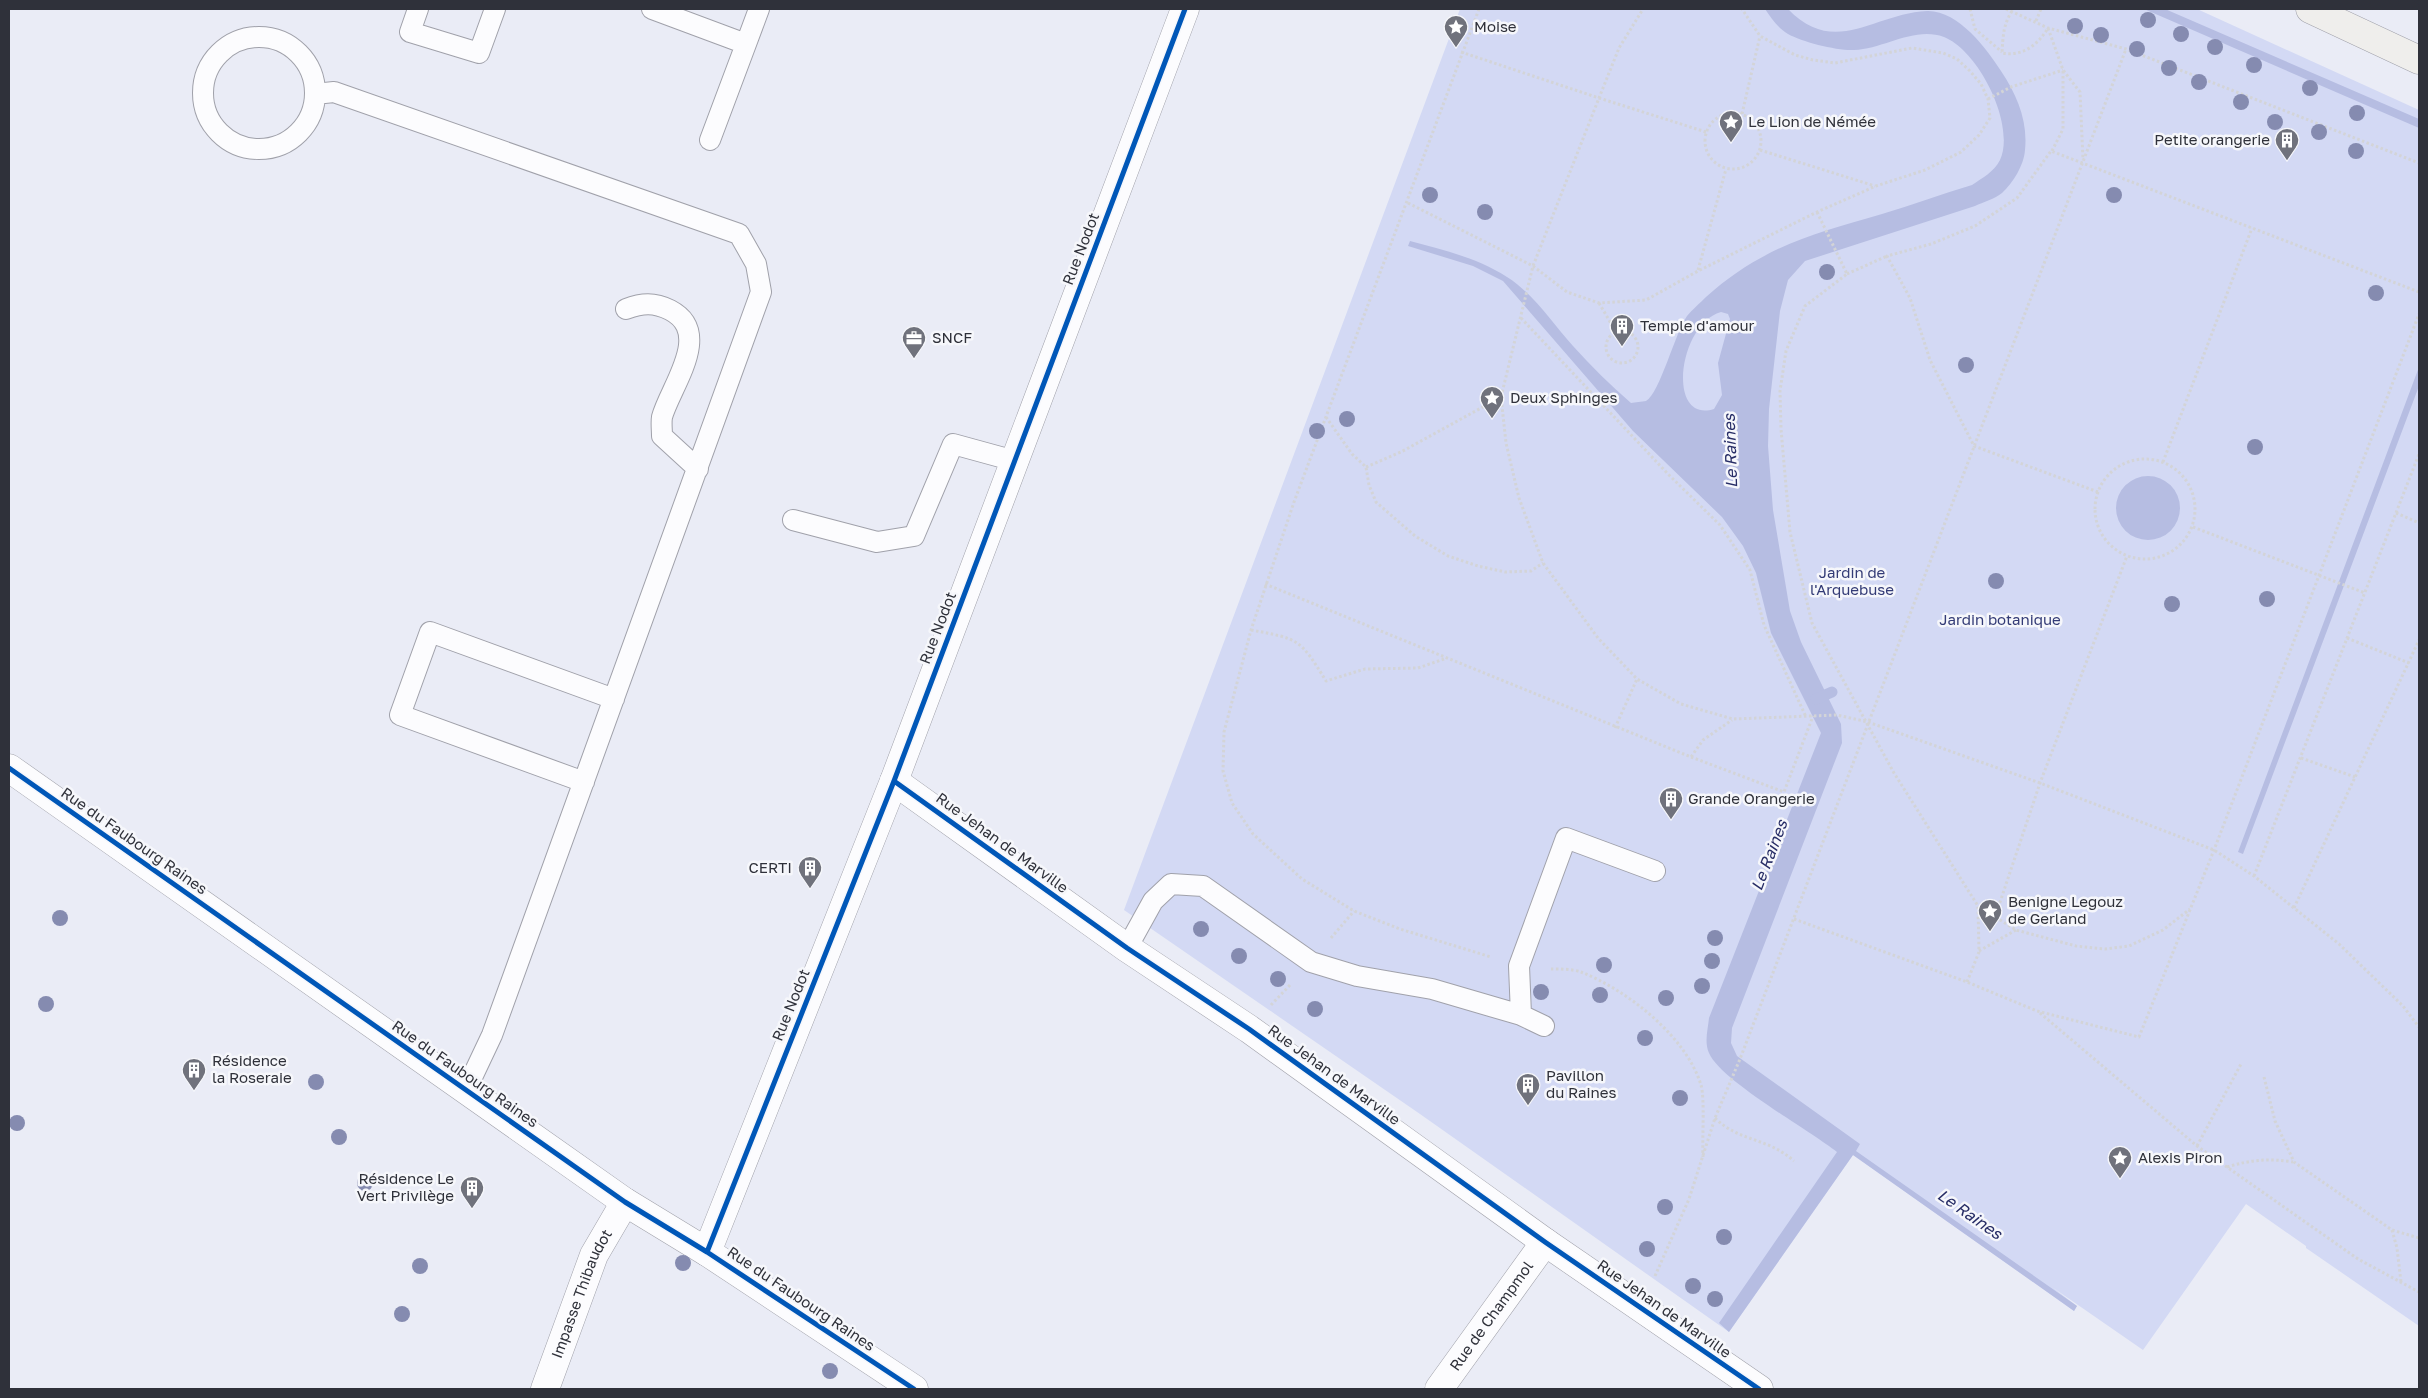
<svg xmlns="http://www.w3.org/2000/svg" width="2428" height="1398" font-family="'Golos Text',sans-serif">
  <rect width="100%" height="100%" fill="#eaecf6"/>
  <path fill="#d3d9f4" d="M1460,9h737l222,101v1216l-113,-78v-2l-60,-42 -103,146 -91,-63 25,19 -3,5 -221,-156 -124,177 -309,-218 -296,-204z"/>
  <path fill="#b6bde2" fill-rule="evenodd" d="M1765,9h23c47,49 87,4 139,2 31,-1 60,38 74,60 16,24 27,50 24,79 -1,15 -12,33 -23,43 -7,6 -19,9 -27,13l-170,55 -17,19 -8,31 -11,98 -1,37 5,64 17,101 11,31 40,82 1,19 -110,285 -1,15 6,13 123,88 -4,7 221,155 -3,5 -221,-156 -124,177 -10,-9 118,-171c-28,-22 -117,-72 -128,-99 -5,-11 -1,-24 0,-35l112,-285 -50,-100 -15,-60 -13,-27 -21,-29 -89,-86 -130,-150 -30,-15 -65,-20 2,-5c33,9 68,17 97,36 27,17 45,46 66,69 18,20 37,39 58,57 4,-1 11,-1 15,-2 14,-8 29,-68 41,-85 5,-6 13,-13 19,-19 56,-50 106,-63 176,-83 30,-9 60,-20 90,-29 10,-7 22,-13 28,-25 16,-35 -21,-109 -56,-123 -30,-11 -60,12 -90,13 -16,1 -52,-8 -66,-16 -10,-6 -17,-16 -23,-25zM1721,312l7,2 2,5 -12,44 4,32 -8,14c-48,15 -36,-85 7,-97z
    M2144,9h21l254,110v9z
    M2419,367v19l-176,468 -5,-2z
    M2116 508a32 32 0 1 1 64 0a32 32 0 1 1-64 0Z"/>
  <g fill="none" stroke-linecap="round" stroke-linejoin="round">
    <path stroke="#b6bde2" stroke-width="11" d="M1816,699l16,-7"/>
    <g stroke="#a0a1aa" stroke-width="22">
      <path id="service" d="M418,9l-8,23 69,21 16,-44
        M652,9l94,35 13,-35
        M203 93a56 56 0 1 1 112 0a56 56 0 1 1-112 0Z
        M315,94l19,-2 405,142 17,30 5,28 -269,743 -26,55
        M710,140l36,-96
        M626,309c16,-6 28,-7 44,1 44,23 0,77 -8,107 -1,6 0,13 0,19l36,33
        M793,520l84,22 37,-6 39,-92 62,17
        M584,782l-184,-67 30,-83 184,67
        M1127,948l26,-47 18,-17 32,2 108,76 46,14 75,13 89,26 23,11
        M1521,1015l-2,-49 47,-128 89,33"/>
    </g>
    <g stroke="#a0a1aa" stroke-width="29">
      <g id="minor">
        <path d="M9,768l616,434 82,50 207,137"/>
        <path d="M894,781l233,167 122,81 296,213 214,147"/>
        <path d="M707,1252l187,-471 291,-772"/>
        <path id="s1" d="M545,1389l49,-134 31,-53"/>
        <path id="s2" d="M1439,1389l106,-147"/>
      </g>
    </g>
    <g stroke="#a0a1aa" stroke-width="29">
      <path id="secondary" d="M2310,9l109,51"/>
    </g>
    <path stroke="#d3d4d7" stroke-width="3" stroke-dasharray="2.5 2.5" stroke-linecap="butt" d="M1479,9l-185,493 -43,128 -27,102 -1,39 9,32 21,31 49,45 52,32 46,18 91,28
      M1970,9l5,20 27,23
      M2006,9l42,19 78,21 293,114
      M2012,11c-9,14 -9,26 -10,42 20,4 36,-8 46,-25l15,42 17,22 3,68
      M2036,21l5,-12
      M1461,52l138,46 20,-50 24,-39
      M1988,99l23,-12 52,-17
      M1705 141a28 28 0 1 1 56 0a28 28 0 1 1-56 0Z
      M1742,114l18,-78
      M1706,132l-107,-34 -66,168 -32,131 5,46 13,55 24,65 55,75 39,41 44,25 52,15 104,-4 31,7 172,61 174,67 40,26 85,68 64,62 16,21
      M1760,150l115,36
      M2052,151l11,-22v-59
      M1408,203l125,63 34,26 32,11 47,-3 52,-29 119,-59 59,-26 49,-16 36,-18 18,-17 11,-17 -2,-19 -7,-15 -11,-13 -13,-12 -14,-6 -31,-5 -77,15 -22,-3 -18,-5 -35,-19 -18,-27
      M1817,212l30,62 -42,32 -19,45 -6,40 1,38 9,103 22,91 82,150 84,133 38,24 60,16 29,3 24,-3 34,-16 27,-21
      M1698,270l28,-101
      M1847,274l40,-18
      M1599,303l17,29
      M1521,318l147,156 52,51 30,45 14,55 42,92
      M1606 347a16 16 0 1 1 32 0a16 16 0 1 1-32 0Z
      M1326,417l26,37 14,13 3,18 7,17 39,34 33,20 30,10 27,6 26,-1 12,-8
      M2095 509a50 50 0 1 1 100 0a50 50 0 1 1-100 0Z
      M2163,462l89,-234
      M1366,467l35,-15 100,-55
      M2098,492l-124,-46 -44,-86 -20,-62 -23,-42 44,-12 44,-18 42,-28 34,-47 368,141
      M2396,513l23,10
      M2193,527l172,66
      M1265,584l426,173 12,-17 29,-20
      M1251,630c49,9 49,9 75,51l39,-12 53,-1 29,-10
      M2347,638l62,25
      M1615,728l22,-49
      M1691,757l93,35 29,-76
      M2301,758l54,19
      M2254,876l165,-422
      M2294,908l125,-268
      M1995,917l45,-134 87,-227
      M1794,919l173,63 70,29 102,26 75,-187 205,-536
      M1331,938l23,-27
      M1979,951l37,-21
      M1551,969c9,0 22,0 30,3 46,18 105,64 120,113 4,14 1,55 2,72
      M1967,982l12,-30 -1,-46
      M1271,1005l20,-21
      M2040,1013l157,133 161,113 61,33
      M2264,1077l11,44 19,41 98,68 27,8
      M1715,1118c24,24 52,19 79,43
      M2197,1146l44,-82
      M2227,1167c23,-7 42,-9 66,-5
      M2392,1230l5,18 4,34
      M1655,1276l34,-77 26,-81 25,-59 386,-1010"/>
    <use href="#service" stroke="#fcfcfe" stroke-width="20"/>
    <use href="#minor" stroke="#fcfcfe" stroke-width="28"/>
    <use href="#secondary" stroke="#efeeec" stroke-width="28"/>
    <g stroke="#f6f7fb" stroke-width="8">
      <path id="cycleway" d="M9,768l616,434 82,50 207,137
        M894,781l233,167 122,81 296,213 214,147
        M707,1252l187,-471 291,-772"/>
    </g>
    <use href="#cycleway" stroke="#0057b8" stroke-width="5"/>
  </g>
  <g fill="#858bb0">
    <circle cx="2148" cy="20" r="8"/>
    <circle cx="2075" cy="26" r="8"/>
    <circle cx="2181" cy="34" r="8"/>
    <circle cx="2101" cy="35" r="8"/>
    <circle cx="2215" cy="47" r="8"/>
    <circle cx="2137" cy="49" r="8"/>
    <circle cx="2254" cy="65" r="8"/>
    <circle cx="2169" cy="68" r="8"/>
    <circle cx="2199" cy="82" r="8"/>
    <circle cx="2310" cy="88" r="8"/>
    <circle cx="2241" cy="102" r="8"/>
    <circle cx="2357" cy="113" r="8"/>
    <circle cx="2275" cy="122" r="8"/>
    <circle cx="2319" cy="132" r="8"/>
    <circle cx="2356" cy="151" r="8"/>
    <circle cx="1430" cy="195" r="8"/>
    <circle cx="2114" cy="195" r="8"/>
    <circle cx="1485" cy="212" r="8"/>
    <circle cx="1827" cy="272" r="8"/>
    <circle cx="2376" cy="293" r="8"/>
    <circle cx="1966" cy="365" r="8"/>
    <circle cx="1347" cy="419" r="8"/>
    <circle cx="1317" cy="431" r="8"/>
    <circle cx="2255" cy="447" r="8"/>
    <circle cx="1996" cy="581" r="8"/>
    <circle cx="2267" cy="599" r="8"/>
    <circle cx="2172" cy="604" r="8"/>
    <circle cx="60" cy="918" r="8"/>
    <circle cx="1201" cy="929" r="8"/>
    <circle cx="1715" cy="938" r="8"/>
    <circle cx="1239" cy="956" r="8"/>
    <circle cx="1712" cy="961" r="8"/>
    <circle cx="1604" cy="965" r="8"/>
    <circle cx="1278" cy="979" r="8"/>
    <circle cx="1702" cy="986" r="8"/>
    <circle cx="1541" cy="992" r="8"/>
    <circle cx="1600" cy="995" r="8"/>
    <circle cx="1666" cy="998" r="8"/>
    <circle cx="46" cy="1004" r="8"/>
    <circle cx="1315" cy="1009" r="8"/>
    <circle cx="1645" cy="1038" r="8"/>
    <circle cx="316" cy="1082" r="8"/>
    <circle cx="1680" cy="1098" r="8"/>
    <circle cx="17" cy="1123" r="8"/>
    <circle cx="339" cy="1137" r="8"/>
    <circle cx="365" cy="1183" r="8"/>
    <circle cx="1665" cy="1207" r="8"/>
    <circle cx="1724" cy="1237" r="8"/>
    <circle cx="1647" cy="1249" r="8"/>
    <circle cx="683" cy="1263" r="8"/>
    <circle cx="420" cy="1266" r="8"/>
    <circle cx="1693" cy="1286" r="8"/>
    <circle cx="1715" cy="1299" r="8"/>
    <circle cx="402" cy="1314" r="8"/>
    <circle cx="830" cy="1371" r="8"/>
  </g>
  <defs>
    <g id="sight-pin" transform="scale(1.25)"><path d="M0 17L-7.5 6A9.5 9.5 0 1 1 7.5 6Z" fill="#70727c" stroke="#f6f7fb"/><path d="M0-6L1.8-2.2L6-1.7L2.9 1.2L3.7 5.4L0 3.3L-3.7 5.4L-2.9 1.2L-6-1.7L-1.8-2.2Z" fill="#fff"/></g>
    <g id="building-pin" transform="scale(1.25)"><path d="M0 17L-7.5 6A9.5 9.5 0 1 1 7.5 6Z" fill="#70727c" stroke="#f6f7fb"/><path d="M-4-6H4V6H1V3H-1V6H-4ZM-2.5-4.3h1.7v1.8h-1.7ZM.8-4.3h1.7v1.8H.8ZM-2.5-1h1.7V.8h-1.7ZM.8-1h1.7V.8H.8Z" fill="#fff"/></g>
    <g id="office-pin" transform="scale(1.25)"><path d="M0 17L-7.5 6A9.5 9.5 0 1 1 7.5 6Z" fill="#70727c" stroke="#f6f7fb"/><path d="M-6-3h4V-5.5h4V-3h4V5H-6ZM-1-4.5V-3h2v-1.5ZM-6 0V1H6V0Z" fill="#fff"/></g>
  </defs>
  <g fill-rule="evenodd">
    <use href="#sight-pin" x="1456" y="27"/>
    <use href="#sight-pin" x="1731" y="122"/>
    <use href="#building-pin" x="2287" y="140"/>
    <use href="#building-pin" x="1622" y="326"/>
    <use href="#office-pin" x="914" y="338"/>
    <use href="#sight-pin" x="1492" y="398"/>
    <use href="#building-pin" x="1671" y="799"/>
    <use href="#building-pin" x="810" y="868"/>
    <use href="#sight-pin" x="1990" y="911"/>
    <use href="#building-pin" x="194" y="1070"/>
    <use href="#building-pin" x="1528" y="1085"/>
    <use href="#sight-pin" x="2120" y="1158"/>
    <use href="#building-pin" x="472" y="1188"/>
  </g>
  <g text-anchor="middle" stroke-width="5" stroke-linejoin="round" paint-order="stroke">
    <g font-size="15" fill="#2f313a" stroke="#f6f7fb" text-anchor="start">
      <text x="1474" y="32">Moise</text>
      <text x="1748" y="127">Le Lion de Némée</text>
      <text x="2270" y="145" text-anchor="end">Petite orangerie</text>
      <text x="1640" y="331">Temple d'amour</text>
      <text x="932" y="343">SNCF</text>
      <text x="1510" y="403">Deux Sphinges</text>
      <text x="1688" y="804">Grande Orangerie</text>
      <text x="792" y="873" text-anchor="end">CERTI</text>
      <text x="2008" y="907">Benigne Legouz<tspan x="2008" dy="17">de Gerland</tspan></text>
      <text x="212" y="1066">Résidence<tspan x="212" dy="17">la Roseraie</tspan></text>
      <text x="1546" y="1081">Pavillon<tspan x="1546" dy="17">du Raines</tspan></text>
      <text x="2138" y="1163">Alexis Piron</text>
      <text x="454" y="1184" text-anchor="end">Résidence Le<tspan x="454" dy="17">Vert Privilège</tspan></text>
    </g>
    <g font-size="15" fill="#2f313a" stroke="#f6f7fb">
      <text transform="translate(1081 249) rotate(-69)" y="5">Rue Nodot</text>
      <text transform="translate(938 628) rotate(-69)" y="5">Rue Nodot</text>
      <text transform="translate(134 841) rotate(35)" y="5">Rue du Faubourg Raines</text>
      <text transform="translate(1002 843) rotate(36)" y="5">Rue Jehan de Marville</text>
      <text transform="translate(791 1005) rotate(-68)" y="5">Rue Nodot</text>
      <text transform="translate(465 1074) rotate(35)" y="5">Rue du Faubourg Raines</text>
      <text transform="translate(1334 1075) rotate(36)" y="5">Rue Jehan de Marville</text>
      <text dy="5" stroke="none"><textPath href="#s1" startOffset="102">Impasse Thibaudot</textPath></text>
      <text transform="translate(801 1299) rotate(34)" y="5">Rue du Faubourg Raines</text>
      <text transform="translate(1664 1309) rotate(35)" y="5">Rue Jehan de Marville</text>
      <text dy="5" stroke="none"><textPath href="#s2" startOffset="90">Rue de Champmol</textPath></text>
    </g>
    <g font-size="15" fill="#333b76" stroke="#f6f7fb">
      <text x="1852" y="578">Jardin de<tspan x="1852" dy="17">l'Arquebuse</tspan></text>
      <text x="2000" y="625">Jardin botanique</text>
    </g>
    <g font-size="16" font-style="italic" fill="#272d66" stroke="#f6f7fb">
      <text transform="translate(1730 451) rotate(-92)" y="6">Le Raines</text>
      <text transform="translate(1769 855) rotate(-69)" y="6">Le Raines</text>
      <text transform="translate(1970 1214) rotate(35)" y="6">Le Raines</text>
    </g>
  </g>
  <rect width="2428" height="1398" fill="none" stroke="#2f313a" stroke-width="20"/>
</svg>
